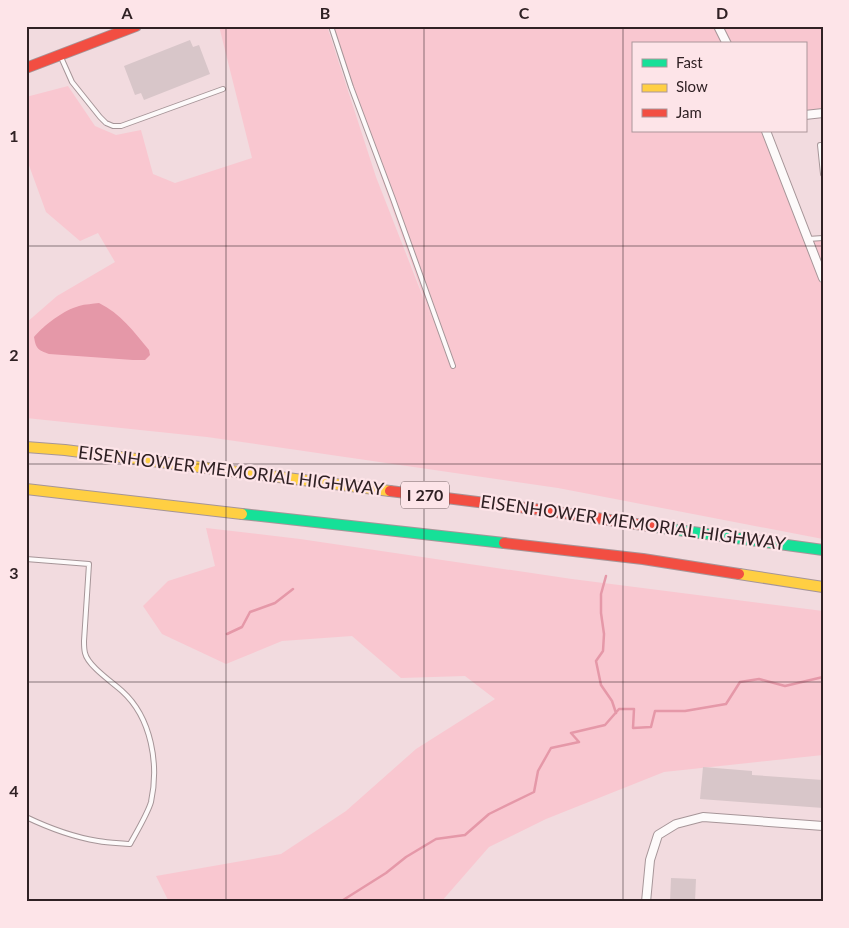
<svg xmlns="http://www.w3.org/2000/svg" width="849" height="928" font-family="Lato,sans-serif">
  <rect width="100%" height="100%" fill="#f2dbdf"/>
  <path fill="#f9c7d0" d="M219,26h108l49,151 54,138 -102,-289h495v87l-18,2v-71h-172v87h133l42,108 15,-1v301l-265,-51 -351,-51 -181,-19v-95l31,-27 58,-34 -17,-29 -18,8 -34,-29 -20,-55v-60l42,-11 27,40 21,9 25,-5 12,44 22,9 77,-25z
    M206,528l94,11 272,40 251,32v144l-159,17 -118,47 -57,28 -48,55h-272l-13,-26 125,-22 65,-43 70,-62 79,-50 -30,-23 -64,2 -49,-42 -70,5 -56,23 -64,-30 -19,-28 25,-25 47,-15z"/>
  <path fill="#e598a8" d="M99,303c21,10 35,29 50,47l1,5 -5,5h-12l-84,-6c-11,-4 -13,-5 -15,-17 10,-12 30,-27 45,-31 6,-2 14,-2 20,-3z"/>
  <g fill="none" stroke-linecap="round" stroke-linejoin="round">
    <path stroke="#e598a8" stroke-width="2.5" d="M606,576l-5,18v19l3,21 -1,17 -7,10 5,24 11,16 4,12
      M227,634l15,-7 8,-15 25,-9 18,-14
      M340,902l46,-29 20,-16 30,-18 29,-4 24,-21 45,-22 4,-21 13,-23 28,-6 -8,-9 34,-8 14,-16h15l-1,19 18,-1 4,-16h30l41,-7 14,-22 19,-3 26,7 38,-9"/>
  </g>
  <path fill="#d8c6c9" d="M190,40l3,7 6,-2 11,29 -66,26 -3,-7 -6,2 -11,-29z
    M703,767l49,4v4l71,5v28l-123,-9z
    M671,878l25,1 -1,23h-25z"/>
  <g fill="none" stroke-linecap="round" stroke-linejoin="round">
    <g stroke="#a69598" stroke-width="6">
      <path id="lane" d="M331,26l20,61 42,112 60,167
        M60,55l12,27 28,35 6,6 7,3h8l102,-37
        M823,145h-3l3,29
        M808,239l15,-1
        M26,559l63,5 -5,77c0,4 0,8 1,12 3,13 27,29 37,38 30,27 37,74 29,111 -3,11 -15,31 -21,42 -10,-1 -21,-1 -32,-3 -25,-4 -49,-13 -72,-24"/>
    </g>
    <g stroke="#a69598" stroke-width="10">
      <path id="street" d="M718,26l9,18
        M805,115l18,-2
        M766,131l57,147
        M646,902l4,-42 8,-25 18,-11 27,-7 120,9"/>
    </g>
    <g stroke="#a69598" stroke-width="12">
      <path id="fast" d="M242,514l262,29
        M656,527l167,23"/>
    </g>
    <g stroke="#a69598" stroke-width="12">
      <path id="slow" d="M26,447l39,3 325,41
        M26,489l216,25
        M739,574l84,13"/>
    </g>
    <g stroke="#a69598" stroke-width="12">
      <path id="jam" d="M26,68l110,-42
        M390,491l160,20 106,16
        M504,543l139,16 96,15"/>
    </g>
    <use href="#lane" stroke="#fdfafa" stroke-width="4"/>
    <use href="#street" stroke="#fdfafa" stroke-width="8"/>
    <use href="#fast" stroke="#16e098" stroke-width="10"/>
    <use href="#slow" stroke="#ffcf43" stroke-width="10"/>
    <use href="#jam" stroke="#f24e42" stroke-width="10"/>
  </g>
  <path fill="none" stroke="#302124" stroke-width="1" stroke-opacity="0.55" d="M226,26v876M424,26v876M623,26v876M26,246h797M26,464h797M26,682h797"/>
  <g text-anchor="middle" stroke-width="4.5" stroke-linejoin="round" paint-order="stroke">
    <rect fill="#fde4e8" stroke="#6e5c5f" stroke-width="1" x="401" y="481.5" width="48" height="27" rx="4"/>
    <g font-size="16" font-weight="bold" fill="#302124">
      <text x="425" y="501">I 270</text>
    </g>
    <g font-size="18" fill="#302124" stroke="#fde4e8">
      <text transform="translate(231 471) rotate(7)" y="6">EISENHOWER MEMORIAL HIGHWAY</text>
      <text transform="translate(633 523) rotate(8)" y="6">EISENHOWER MEMORIAL HIGHWAY</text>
    </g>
  </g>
  <rect width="849" height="928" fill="none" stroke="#fde4e8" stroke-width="55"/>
  <rect x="632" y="42" width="175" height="90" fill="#fde4e8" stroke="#ab969a"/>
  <rect x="642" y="59" width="25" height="8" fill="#16e098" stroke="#ab969a"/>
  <text x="676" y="68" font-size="15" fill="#302124">Fast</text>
  <rect x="642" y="84" width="25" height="8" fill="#ffcf43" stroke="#ab969a"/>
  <text x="676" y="92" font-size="15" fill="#302124">Slow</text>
  <rect x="642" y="109" width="25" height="8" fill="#f24e42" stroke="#ab969a"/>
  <text x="676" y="118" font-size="15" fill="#302124">Jam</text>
  <rect x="28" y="28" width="794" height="872" fill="none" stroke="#302124" stroke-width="2"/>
  <g font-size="16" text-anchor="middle" font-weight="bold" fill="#302124">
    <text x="127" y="19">A</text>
    <text x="325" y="19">B</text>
    <text x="524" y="19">C</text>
    <text x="722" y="19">D</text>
    <text x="14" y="142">1</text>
    <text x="14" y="361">2</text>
    <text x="14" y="579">3</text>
    <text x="14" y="797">4</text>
  </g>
</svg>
